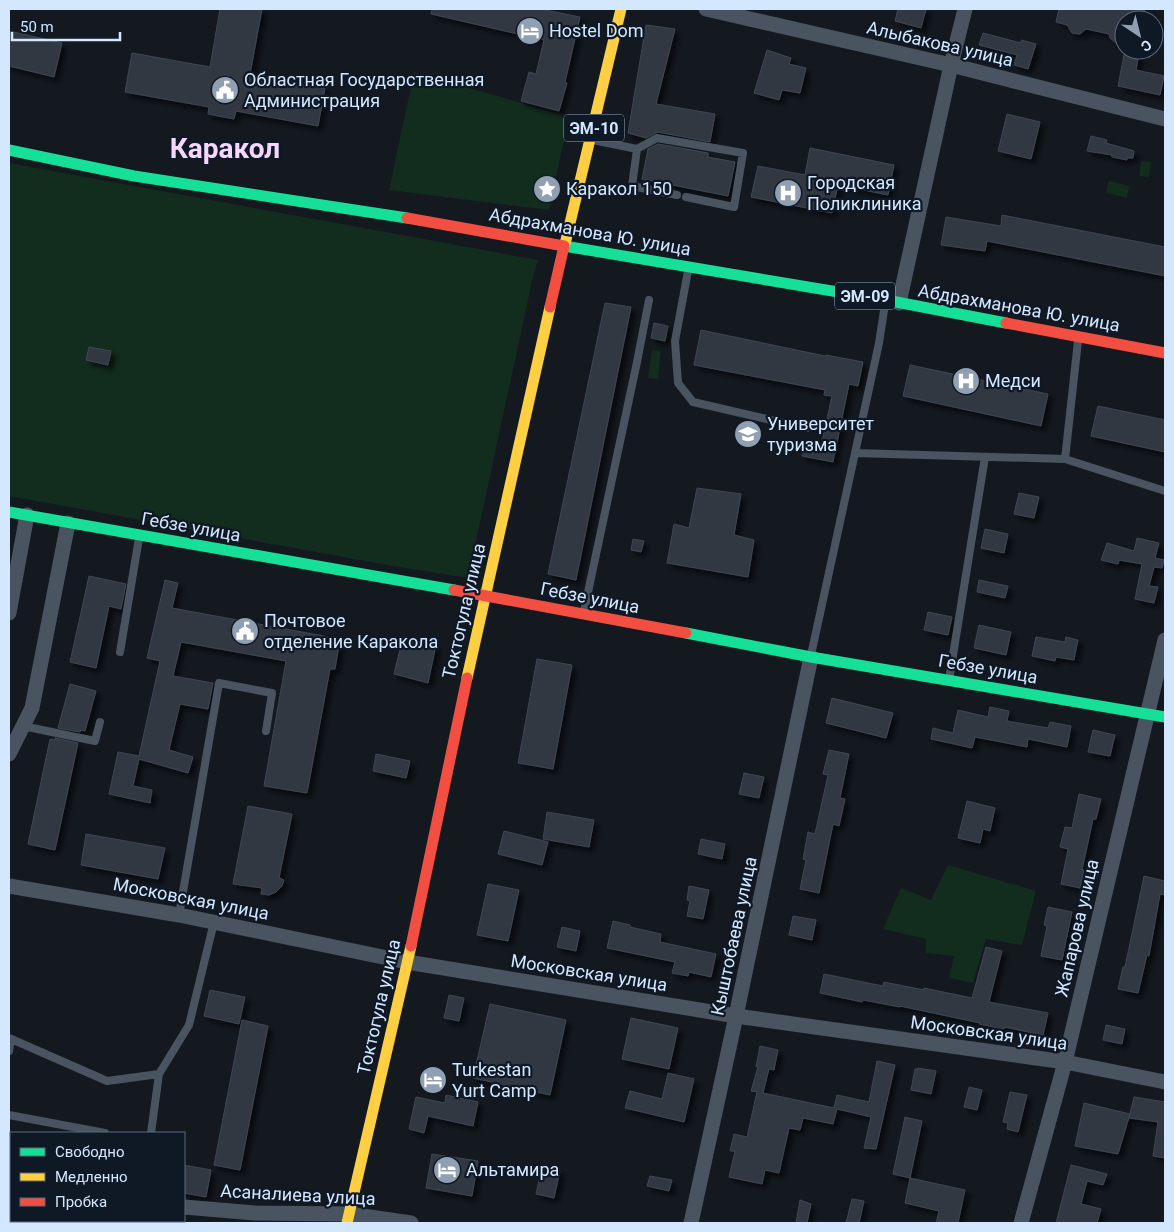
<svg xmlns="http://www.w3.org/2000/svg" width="1174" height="1232" font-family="Roboto,sans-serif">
  <defs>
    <filter id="shadow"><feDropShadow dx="4.5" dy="4.5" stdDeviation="2.5" flood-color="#0009"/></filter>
  </defs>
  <rect width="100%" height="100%" fill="#141920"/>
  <path fill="#122c1d" d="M414,72l155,45 -20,93 -160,-20z
    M1141,161l10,1 -2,15 -10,-1z
    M9,163l529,97 -5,17 -65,301 -75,-12 -384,-70z
    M1109,181l20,5 -2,12 -21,-5z
    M652,350l9,1 -3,28 -10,-1z
    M948,865l88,26 -14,54 -36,-6 -13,44 -24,-5 5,-22 -28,-3v-14l-43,-10 18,-41 30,12z"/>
  <path fill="#323842" stroke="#3e4753" filter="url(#shadow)" d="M220,9h42l-12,65 75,14 -7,38 -82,-15 -2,8 -16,-3 -10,-2 1,-7 -84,-15 7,-39 78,14z
    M432,9h108l40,8 -15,65 2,1 -8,28 -38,-10 8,-29 7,2 8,-34 -113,-26z
    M898,9h28l-5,19 -26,-7z
    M1059,9h86l-3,11h-18v23h-8l-6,-5 -1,-4 -23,-5 -6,5 -8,-1 -5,-8 -11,-3z
    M646,25l29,4 -19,75 59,10 -5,28 -52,-10 -12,6 -18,-5z
    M9,31l53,12 -8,34 -45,-11z
    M983,33l38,10v-3l15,4 -8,25 -14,-4 3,-10 -38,-10z
    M767,50l24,8 -2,6 17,4 -6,25 -18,-3 -3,10 -25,-7z
    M1125,50l14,3 -3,17 28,6 -4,19 -42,-9z
    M1007,114l33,8 -9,37 -33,-8z
    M1091,136l16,4 -1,3 28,8 -1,7h-6v2l-15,-3v-2l-25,-4z
    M658,144l50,9v4l27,5 -7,34 -86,-17 6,-30z
    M810,148l84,17 -6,30 -50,-10 -6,28 -81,-16 7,-31 47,9z
    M1002,215l163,32v29l-178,-35 -2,10 -44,-6 5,-28 55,9z
    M605,303l26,4 -55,273 -28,-6z
    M654,323l14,3 -3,15 -14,-3z
    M701,330l124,26 1,-1 37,7 -5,24 -9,-2 -16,78 -31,-6 3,-14 16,4 11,-50 -8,-1 1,-5 -131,-25z
    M89,347l22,4 -3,14 -22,-5z
    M910,365l138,29 -7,32 -138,-30z
    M1098,406l67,14v32l-74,-16z
    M697,488l44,6 -7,41 20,5 -6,37 -81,-14 7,-39 15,4z
    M1019,493l20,4 -5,21 -20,-4z
    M985,529l23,5 -4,19 -23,-5z
    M1137,538l22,5 -4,15 9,2 -2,8 -8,-1 -5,19 9,1 -4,16 -19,-4 7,-35 -23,-4 -1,4 -17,-4 6,-17 27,8z
    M633,539l11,2 -3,11 -10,-2z
    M89,576l37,8 -5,25 -12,-3 -13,62 -26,-6z
    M165,580l13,3 -6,25 168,31 -5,30h-5l-23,124 -43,-7 22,-125 -105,-19 -8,34 40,7 -5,26 -28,-5 -11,46 24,7 -5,16 -49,-14 -6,27 19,4 -2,13 -41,-9 9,-42 21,4 21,-95 -13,-3z
    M979,580l29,6 -3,12 -28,-6z
    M928,612l24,5 -4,18 -24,-5z
    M979,625l32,7 -5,23 -32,-7z
    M403,637l33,8 -8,38 -34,-9z
    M1036,637l29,5 1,-5 12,3 -4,20 -18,-3 -1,4 -23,-5z
    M537,659l35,6 -19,104 -35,-6z
    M70,684l26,7 -11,40 -4,-1 -1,2 -22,-4z
    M832,698l61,15 -7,25 -60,-15z
    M990,707l19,4 -2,10 41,7 2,-6 21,4 -4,21 -39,-8 -1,8 -52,-10 -3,11 -41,-9 2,-11 20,5 5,-23 30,7z
    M1093,730l22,5 -5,21 -22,-4z
    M55,738l23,5 -23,107 -27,-6 22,-105 5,1z
    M829,750l20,4 -9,44 5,1 -6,27 -6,-2 -14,69 -19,-4 6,-29 -3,-1 5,-27 7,2 13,-59 -5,-1z
    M376,754l34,7 -4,17 -33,-7z
    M744,773l20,4 -5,21 -20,-4z
    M1079,794l22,5 -5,20h-3l-11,51h2l-4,18 -19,-4 7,-35 -8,-2 5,-20 7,1z
    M967,801l28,7 -5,23 -7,-2 -3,14 -22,-5z
    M248,806l44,8 -13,64 5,2 -2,6 -6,6 -7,3 -8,-1 1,-6 -29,-4z
    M547,812l47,8 -5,27 -46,-8z
    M504,831l44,11 -6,23 -44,-11z
    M86,834l79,14 -7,31 -77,-14z
    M701,839l24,5 -3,15 -24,-5z
    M1144,876l21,5v14l-5,-1 -11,62 -2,-1 -9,38 -20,-4 5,-22h2z
    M488,884l31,6 -11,51 -31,-6z
    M689,886l20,4 -6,29 -16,-3 3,-15 -3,-1z
    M1048,907l24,5 -10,48 -21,-4 6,-30 -3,-1z
    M793,916l23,4 -4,20 -23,-5z
    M613,921l17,4v2l31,7 -1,8 56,12 -5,23 -22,-5 -1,4 -16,-3 3,-11 -68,-14z
    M562,927l18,4 -4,20 -19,-4z
    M986,947l16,4 -13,51 59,11 -5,22 -39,-8v2l-25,-5 1,-1 -80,-17v1l-37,-7 -1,2 -42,-9 4,-19 59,12 1,-4 40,8v-2l48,10z
    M210,990l35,7 -6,27 -35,-8z
    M449,995l15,3 -5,23 -15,-3z
    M490,1004l76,16 -16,75 -77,-17z
    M631,1018l47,10 -9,41 -47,-10z
    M242,1020l26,6 -28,144 -26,-5z
    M1106,1025l19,4 -3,15 -19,-4z
    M760,1046l18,4 -4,20 -5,-1 -6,24 71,15 3,-13 32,7 8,-41 18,4 -19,84 -12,-1 7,-31 -34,-8 -4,15 -30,-6 -3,12 -11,-2 -10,45 -14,-3 -3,14 -33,-7 6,-26h-5l4,-17 13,3 10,-45 -6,-1 7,-24h-2z
    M918,1068l18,3 -5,23 -20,-4 4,-21h3z
    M668,1073l26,6 -10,43 -59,-14 5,-17 32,8z
    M969,1087l13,3 -5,20 -13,-3z
    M1010,1092l17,3 -9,37 -11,-3 1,-6 -5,-1z
    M446,1095l32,7 -5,24 -45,-10 -4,17 -15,-4 7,-32 29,6z
    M1134,1097l31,5v56l-12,-2 5,-34 -29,-4z
    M1084,1103l46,11 -12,40 -43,-8z
    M905,1117l17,4 -12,57 -17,-4z
    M432,1154l46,7 -6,35 -46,-8z
    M184,1165l27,5 -5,27 -22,-4z
    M1071,1165l36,9 -4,11 -16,-4 -6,23 20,5 -4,14h-41z
    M542,1167l18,4 -6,27 -18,-4z
    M650,1176l22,4 -3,11 -22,-5z
    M910,1178l55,12 -7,33h-22l3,-12 -34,-8z
    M852,1199l12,2 -5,22h-13z
    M800,1200l11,4 -4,19h-11z"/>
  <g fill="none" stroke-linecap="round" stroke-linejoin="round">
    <path stroke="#495460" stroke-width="8" d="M593,140l44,9 20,-11 86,15 -9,54 -48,-10
      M637,149l-5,37 45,9
      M688,271l-13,70 3,42 15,19 113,26
      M855,453l210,6 100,32
      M1065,459l13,-118
      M584,611l53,-249 12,-62
      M120,652l19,-114
      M811,655l68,-312 6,-39
      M949,680l36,-223
      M23,726l72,15 5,-19
      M179,915l40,-232 53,10 -6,38
      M9,1038l98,43 52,-7
      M9,1051l2,-12
      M9,1115l96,18
      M151,1133l8,-59 30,-49 25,-103"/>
    <path stroke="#495460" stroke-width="15" d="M706,9l245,56 214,54
      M899,303l52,-238 14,-56
      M9,613l18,-98
      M9,754l23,-46 36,-185
      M9,886l170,29 228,47 329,54 329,46 100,20
      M9,1169h2
      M184,1207l71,6 94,1 62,9
      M153,1223v-2
      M691,1223l45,-207 75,-359
      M1021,1223l44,-161 100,-422"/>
    <path stroke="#16e098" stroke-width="11" d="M9,150l125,26 273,42
      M565,244l-1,2 322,54 120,23
      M9,512l445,78
      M686,633l125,24 354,60"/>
    <path stroke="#ffcf43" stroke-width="11" d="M565,244l56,-235
      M467,678l83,-371
      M347,1223l64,-277"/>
    <path stroke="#f24e42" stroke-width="11" d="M407,218l157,28 -14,61
      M1006,323l159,30
      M454,590l232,43
      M411,946l56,-268"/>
  </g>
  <defs>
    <g id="hotel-disc" transform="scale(1.4375)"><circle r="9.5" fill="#909fb1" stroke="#0f1825"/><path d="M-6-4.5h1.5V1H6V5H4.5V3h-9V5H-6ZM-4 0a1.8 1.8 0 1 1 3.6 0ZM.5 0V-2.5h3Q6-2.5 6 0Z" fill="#fff"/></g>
    <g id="civic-disc" transform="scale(1.4375)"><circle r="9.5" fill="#909fb1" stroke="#0f1825"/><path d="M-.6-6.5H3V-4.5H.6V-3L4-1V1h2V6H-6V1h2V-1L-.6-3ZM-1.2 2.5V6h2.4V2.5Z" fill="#fff"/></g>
    <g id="sight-disc" transform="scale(1.4375)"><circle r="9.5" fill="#909fb1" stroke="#0f1825"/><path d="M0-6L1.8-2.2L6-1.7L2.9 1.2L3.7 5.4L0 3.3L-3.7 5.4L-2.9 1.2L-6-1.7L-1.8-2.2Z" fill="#fff"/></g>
    <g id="hospital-disc" transform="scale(1.4375)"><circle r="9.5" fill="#909fb1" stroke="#0f1825"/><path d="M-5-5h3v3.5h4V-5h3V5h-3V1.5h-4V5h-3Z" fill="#fff"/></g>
    <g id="university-disc" transform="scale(1.4375)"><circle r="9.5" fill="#909fb1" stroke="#0f1825"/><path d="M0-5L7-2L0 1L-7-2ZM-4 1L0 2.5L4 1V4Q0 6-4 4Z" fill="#fff"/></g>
  </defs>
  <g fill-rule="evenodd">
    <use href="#hotel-disc" x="530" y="31"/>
    <use href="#civic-disc" x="225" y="90"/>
    <use href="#sight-disc" x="547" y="189"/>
    <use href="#hospital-disc" x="788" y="193"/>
    <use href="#hospital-disc" x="966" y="381"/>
    <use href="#university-disc" x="748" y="434"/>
    <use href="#civic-disc" x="245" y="631"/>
    <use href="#hotel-disc" x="433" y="1080"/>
    <use href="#hotel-disc" x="447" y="1170"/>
  </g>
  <g text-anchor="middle" stroke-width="4.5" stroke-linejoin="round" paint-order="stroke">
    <g fill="#0f1825" stroke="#98a9be" stroke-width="1">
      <rect x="564" y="114.5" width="60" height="27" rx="4"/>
      <rect x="835" y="282.5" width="60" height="27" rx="4"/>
    </g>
    <g font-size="16" font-weight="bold" fill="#d3e7ff">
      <text x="594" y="134">ЭМ-10</text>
      <text x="865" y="302">ЭМ-09</text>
    </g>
    <g font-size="18" fill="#d3e7ff" stroke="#0f1825" text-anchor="start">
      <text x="549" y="37">Hostel Dom</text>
      <text x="244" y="86">Областная Государственная<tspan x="244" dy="21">Администрация</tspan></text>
      <text x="807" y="189">Городская<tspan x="807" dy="21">Поликлиника</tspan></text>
      <text x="566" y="195">Каракол 150</text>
      <text x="985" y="387">Медси</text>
      <text x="767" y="430">Университет<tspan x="767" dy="21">туризма</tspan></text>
      <text x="264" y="627">Почтовое<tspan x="264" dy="21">отделение Каракола</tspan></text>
      <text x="452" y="1076">Turkestan<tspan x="452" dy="21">Yurt Camp</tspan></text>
      <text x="466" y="1176">Альтамира</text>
    </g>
    <g font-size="18" fill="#d3e7ff" stroke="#0f1825">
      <text transform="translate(940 44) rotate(13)" y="6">Алыбакова улица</text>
      <text transform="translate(590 232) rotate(10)" y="6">Абдрахманова Ю. улица</text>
      <text transform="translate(1019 308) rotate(10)" y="6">Абдрахманова Ю. улица</text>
      <text transform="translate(191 527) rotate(10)" y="6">Гебзе улица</text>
      <text transform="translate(590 598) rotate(11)" y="6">Гебзе улица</text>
      <text transform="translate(464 611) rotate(-77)" y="6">Токтогула улица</text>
      <text transform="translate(988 669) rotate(10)" y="6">Гебзе улица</text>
      <text transform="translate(191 899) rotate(11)" y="6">Московская улица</text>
      <text transform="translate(1077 928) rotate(-77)" y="6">Жапарова улица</text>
      <text transform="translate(734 936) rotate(-78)" y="6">Кыштобаева улица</text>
      <text transform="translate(589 973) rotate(9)" y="6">Московская улица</text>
      <text transform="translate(379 1007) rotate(-77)" y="6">Токтогула улица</text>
      <text transform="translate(989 1033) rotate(8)" y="6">Московская улица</text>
      <text transform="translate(298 1195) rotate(3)" y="6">Асаналиева улица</text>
    </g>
    <g font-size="28" font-weight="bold" fill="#f6d5ff" stroke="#0f1825">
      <text x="225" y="158">Каракол</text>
    </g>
  </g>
  <rect width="1174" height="1232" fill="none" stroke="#d3e7ff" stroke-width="20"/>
  <rect x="10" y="1132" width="175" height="90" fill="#0f1825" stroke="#5d6b7c"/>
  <rect x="20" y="1148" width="25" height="8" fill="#16e098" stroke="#5d6b7c"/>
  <text x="55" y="1157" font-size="15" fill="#d3e7ff">Свободно</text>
  <rect x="20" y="1173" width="25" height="8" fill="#ffcf43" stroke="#5d6b7c"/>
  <text x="55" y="1182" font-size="15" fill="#d3e7ff">Медленно</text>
  <rect x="20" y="1198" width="25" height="8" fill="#f24e42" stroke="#5d6b7c"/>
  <text x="55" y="1207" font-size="15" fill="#d3e7ff">Пробка</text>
  <g transform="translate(1139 35) rotate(145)"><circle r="24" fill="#0f1825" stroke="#5d6b7c"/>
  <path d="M0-4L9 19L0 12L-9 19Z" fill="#909fb1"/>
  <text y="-8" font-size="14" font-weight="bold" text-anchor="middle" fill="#d3e7ff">С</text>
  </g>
  <path d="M12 32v8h108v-8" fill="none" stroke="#d3e7ff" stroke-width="2.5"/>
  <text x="20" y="32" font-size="15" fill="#d3e7ff" stroke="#0f1825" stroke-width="4" paint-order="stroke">50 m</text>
</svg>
